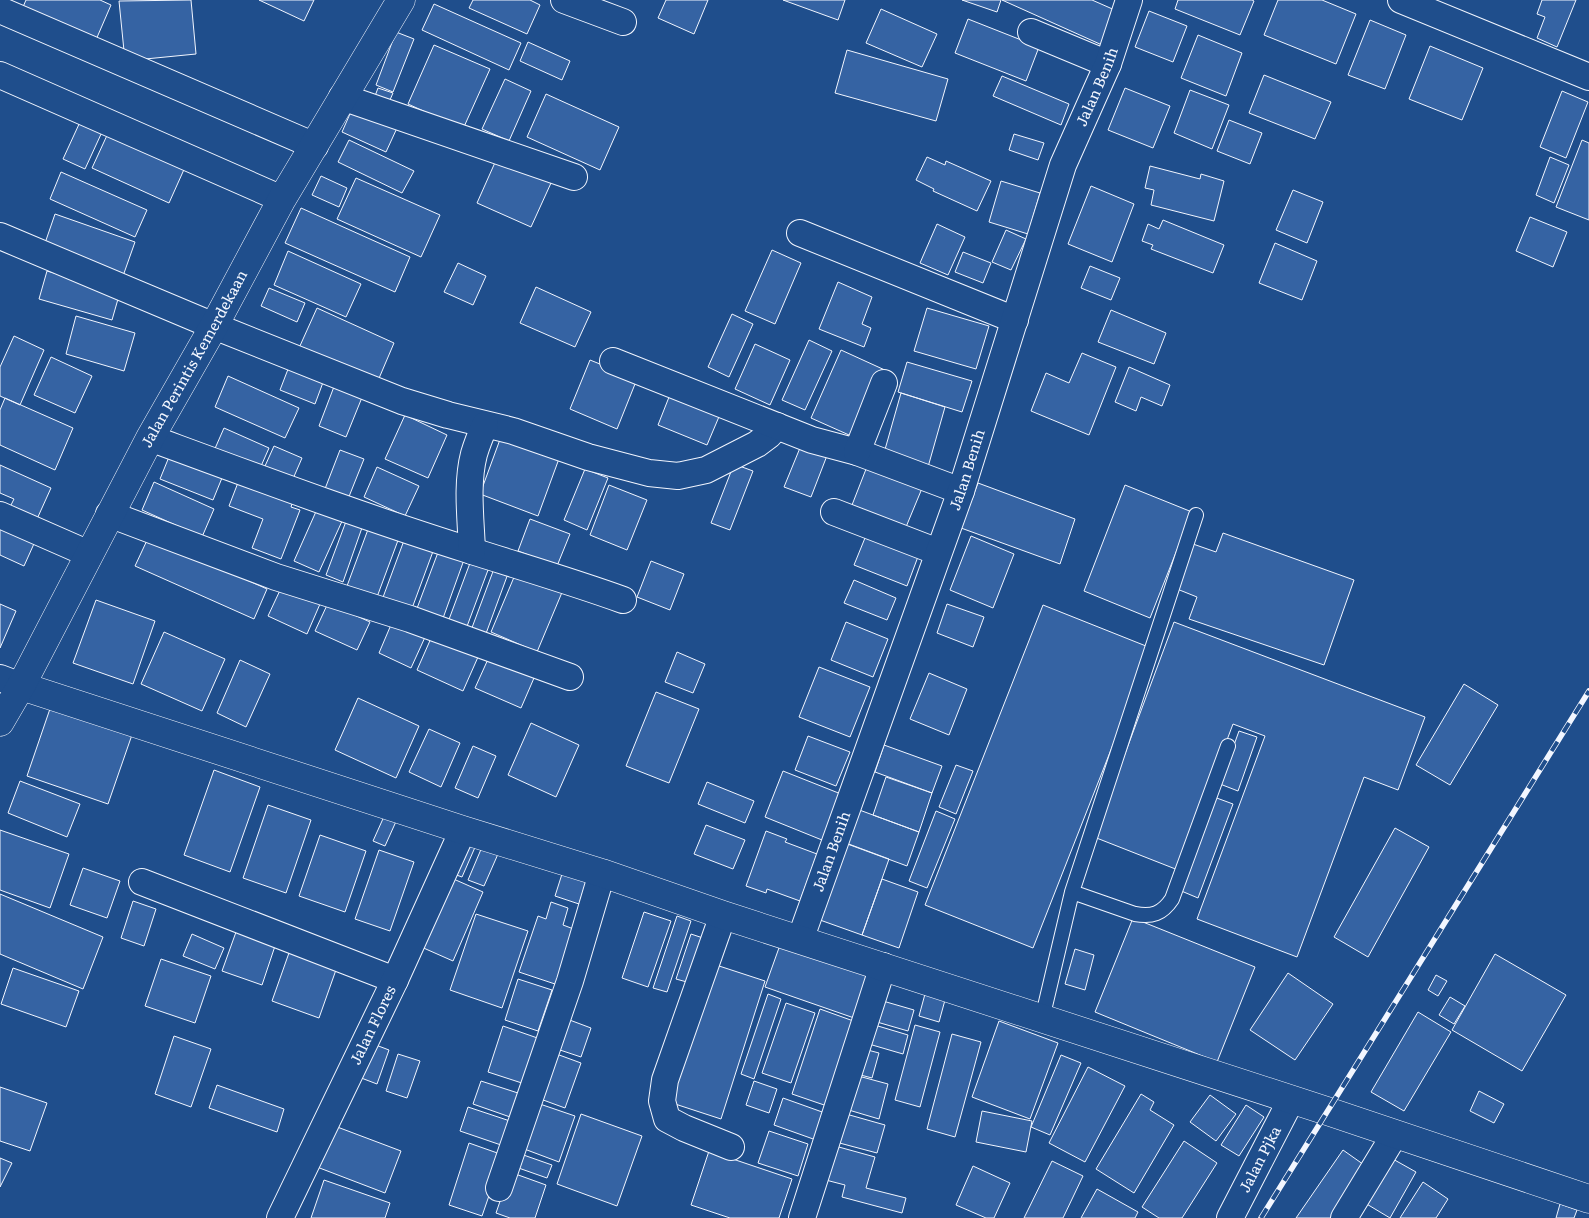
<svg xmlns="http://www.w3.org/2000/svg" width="1589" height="1218" font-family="Literata,serif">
  <rect width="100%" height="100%" fill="#1f4e8c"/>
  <path fill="#3563a3" stroke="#f2f6ff" d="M26,0h74l11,5 -19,44 -73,-33z
    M191,0l5,54 -71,7 -6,-60z
    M259,0h55l-10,21z
    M473,0h57l10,5 -13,29 -58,-26z
    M666,0h42l-14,34 -36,-16z
    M783,0h62l-7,20z
    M962,0h39l-4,12z
    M1002,0h90l25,11 -15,34z
    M1178,0h74l2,1 -14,34 -65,-26z
    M1278,0h44l34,14 -20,50 -72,-29z
    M1542,0h34l-19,47 -20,-9 8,-21 -8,-3z
    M434,4l87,39 -12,27 -87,-40z
    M881,9l56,25 -15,33 -56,-24z
    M1149,11l38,15 -14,36 -38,-15z
    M968,19l71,28 -13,34 -71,-28z
    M1370,20l36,15 -21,54 -37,-14z
    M396,32l18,7 -21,53 -17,-7z
    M1198,35l44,18 -16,43 -45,-18z
    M528,42l42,19 -8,19 -42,-19z
    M434,45l56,24 -27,60 -55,-25z
    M1430,46l53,22 -21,52 -53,-21z
    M847,50l101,29 -12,42 -101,-28z
    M1264,75l67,27 -16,37 -66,-26z
    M1002,76l67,28 -8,21 -68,-29z
    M505,79l26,12 -22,50 -27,-12z
    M378,88l15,5 -7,16 -14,-5z
    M1125,88l45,18 -17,42 -45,-18z
    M1190,90l39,15 -17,44 -38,-16z
    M1562,91l26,11 -22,56 -26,-11z
    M546,94l73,33 -19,43 -73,-33z
    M353,107l44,21 -11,24 -44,-20z
    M1229,120l33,13 -12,31 -33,-13z
    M80,122l22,10 -17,37 -22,-10z
    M109,131l77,34 -17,38 -77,-35z
    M1014,134l30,9 -6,17 -29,-10z
    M349,140l65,31 -12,22 -64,-31z
    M1582,140l7,3v77l-33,-13z
    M927,157l18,8 1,-4 45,20 -14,30 -44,-20 1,-2 -18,-9z
    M1550,157l19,8 -15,38 -18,-8z
    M497,158l54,25 -20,44 -54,-24z
    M1150,166l50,13 1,-5 23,7 -10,40 -63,-16 3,-15 -9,-2z
    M61,172l86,38 -12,27 -85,-38z
    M321,176l26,12 -8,19 -27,-12z
    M356,178l84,37 -19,42 -84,-38z
    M1001,181l39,12 -12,41 -39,-12z
    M1091,186l43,18 -22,58 -44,-18z
    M1293,190l30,12 -16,41 -31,-13z
    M301,208l109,49 -15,35 -110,-49z
    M55,214l80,28 -12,34 -80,-27z
    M1530,217l37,15 -14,35 -37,-16z
    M1163,220l61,25 -11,28 -62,-24 2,-4 -11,-4 6,-17 11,5z
    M937,224l28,13 -17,38 -28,-12z
    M1006,230l20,9 -15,31 -19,-8z
    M1275,243l42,18 -15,39 -43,-17z
    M772,250l29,13 -26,61 -30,-13z
    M288,251l73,33 -15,33 -72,-32z
    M963,252l28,11 -8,20 -28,-11z
    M458,263l28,13 -13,29 -29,-13z
    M1090,266l30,12 -9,22 -30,-12z
    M47,271l73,21 -8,28 -73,-21z
    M838,282l34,15 -10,27 9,4 -7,19 -45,-18z
    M536,287l55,25 -16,35 -55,-24z
    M269,288l36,15 -8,19 -36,-16z
    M317,308l77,35 -17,40 -78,-35z
    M927,308l62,18 -13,43 -62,-18z
    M1111,310l55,23 -12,31 -56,-22z
    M732,314l21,10 -24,53 -21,-10z
    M76,316l59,17 -11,38 -58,-17z
    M14,336l30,14 -24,55 -20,-9v-29z
    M809,340l23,11 -27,59 -23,-10z
    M755,344l35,16 -20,45 -35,-16z
    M841,350l46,21 -29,68 -47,-21z
    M1082,353l34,14 -27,68 -58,-24 15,-38 23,10z
    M51,357l41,19 -17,37 -41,-18z
    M590,360l47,19 -20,50 -47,-20z
    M907,362l65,19 -10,31 -64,-20z
    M290,364l35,13 -10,27 -35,-14z
    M1129,367l41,18 -8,21 -21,-9 -5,14 -21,-9z
    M228,376l71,32 -14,30 -70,-31z
    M335,384l28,11 -17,42 -27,-11z
    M671,392l50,20 -14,33 -49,-20z
    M901,393l44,14 -17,60 -44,-14z
    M5,398l68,30 -18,42 -55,-25v-35z
    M405,415l42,20 -19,43 -43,-19z
    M224,428l45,20 -11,25 -45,-20z
    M502,434l58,22 -22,60 -58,-22z
    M802,443l26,10 -17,44 -27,-10z
    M274,446l28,12 -13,30 -28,-13z
    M340,450l24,9 -18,45 -23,-10z
    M171,452l53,21 -11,27 -53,-21z
    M734,464l19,7 -23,59 -19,-7z
    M868,464l55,22 -17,41 -54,-22z
    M0,465l51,23 -14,31 -27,-12 4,-8 -14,-6z
    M377,467l42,19 -14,30 -41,-19z
    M585,469l23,9 -21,52 -23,-10z
    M239,480l54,21 -2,6 9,3 -19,49 -29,-11 11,-29 -34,-13z
    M154,482l60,27 -12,28 -60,-27z
    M978,483l97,36 -15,45 -99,-36z
    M609,485l38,15 -20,50 -37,-15z
    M1125,485l67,27 -42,106 -66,-27z
    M318,507l25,12 -24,53 -25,-11z
    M348,516l16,6 -21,60 -17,-7z
    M530,519l40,15 -13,32 -39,-15z
    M0,520l37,17 -13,29 -24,-11z
    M370,524l30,11 -23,62 -30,-11z
    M867,533l52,21 -12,32 -53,-21z
    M1223,533l131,47 -30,85 -135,-46 8,-22 -20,-8 16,-45 23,8z
    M406,535l29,11 -24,65 -29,-11z
    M149,536l118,53 -13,30 -119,-53z
    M971,536l43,18 -21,54 -43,-18z
    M440,547l25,10 -23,64 -26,-10z
    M473,555l18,7 -25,67 -18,-7z
    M651,561l33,13 -14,36 -33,-13z
    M495,566l14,5 -25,68 -14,-6z
    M517,570l46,20 -26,62 -46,-20z
    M854,580l42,18 -9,22 -43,-17z
    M282,586l38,18 -13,30 -39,-18z
    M96,600l59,21 -22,63 -60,-21z
    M328,603l42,19 -13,28 -42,-19z
    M0,604l16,7 -16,37z
    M947,604l37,13 -11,30 -36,-14z
    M1043,605l108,43 -118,300 -108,-43z
    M393,620l33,15 -15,33 -32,-15z
    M846,622l42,17 -15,38 -42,-17z
    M1174,622l251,95 -27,73 -34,-13 -67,180 -100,-38 68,-183 -32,-12 -55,146 -84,-33z
    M164,632l61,27 -23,52 -61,-27z
    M432,636l46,21 -15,34 -46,-21z
    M677,652l28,12 -12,29 -28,-11z
    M489,657l45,21 -13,30 -46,-20z
    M240,660l30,14 -24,53 -29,-14z
    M819,667l51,20 -20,50 -51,-20z
    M929,673l38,16 -18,46 -39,-16z
    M1464,684l34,21 -48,80 -34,-20z
    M656,692l43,17 -30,74 -43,-17z
    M358,698l61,28 -23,52 -61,-28z
    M53,700l81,29 -26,75 -81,-28z
    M531,723l48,22 -23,52 -48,-22z
    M429,729l31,14 -19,44 -32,-15z
    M1239,731l18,6 -19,54 -18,-7z
    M808,736l42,16 -14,34 -41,-16z
    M884,745l58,21 -10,27 -57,-21z
    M473,746l23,10 -18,42 -23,-10z
    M956,765l17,6 -17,43 -17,-7z
    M214,770l46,17 -30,85 -46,-17z
    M783,771l58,23 -19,46 -57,-23z
    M886,777l46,16 -13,39 -46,-17z
    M20,781l60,23 -13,33 -59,-24z
    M707,782l47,19 -9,22 -47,-19z
    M1214,797l19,7 -35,94 -19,-8z
    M268,805l43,15 -25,73 -43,-15z
    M854,808l65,24 -12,34 -65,-24z
    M936,811l19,8 -28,69 -18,-7z
    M386,812l12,5 -13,29 -12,-5z
    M706,825l39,15 -12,29 -39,-15z
    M1395,828l34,19 -61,110 -34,-20z
    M0,830l69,24 -19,54 -50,-18z
    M766,831l21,8 -2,3 32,12 -17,47 -33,-12 -1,4 -20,-7z
    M320,835l46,16 -21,61 -46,-16z
    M465,840l11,5 -14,32 -11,-4z
    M846,843l43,16 -27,76 -42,-15z
    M482,847l16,7 -14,32 -16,-6z
    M379,850l35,12 -24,69 -35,-12z
    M83,868l37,13 -13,37 -37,-13z
    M562,874l24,8 -7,22 -24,-8z
    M449,877l34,15 -30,69 -34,-15z
    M882,879l36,13 -19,56 -37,-13z
    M0,894l103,43 -20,52 -83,-35z
    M133,901l23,8 -12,37 -23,-8z
    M551,902l17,6 -5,17 16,6 -18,55 -42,-14 19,-56 8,3z
    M644,912l27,9 -23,66 -26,-9z
    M476,914l52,17 -26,77 -52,-18z
    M677,916l14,5 -24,71 -14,-4z
    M1133,918l122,49 -38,95 -122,-50z
    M236,932l39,14 -13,39 -40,-14z
    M192,934l32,14 -9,21 -32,-13z
    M691,934l18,6 -15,44 -18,-5z
    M780,945l91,31 -14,43 -92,-32z
    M1075,949l19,6 -9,35 -20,-6z
    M290,950l47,17 -18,51 -47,-17z
    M1495,954l71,41 -44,76 -70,-41z
    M161,959l50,17 -16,47 -50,-17z
    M713,964l52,17 -44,138 -52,-17z
    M13,968l66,23 -13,36 -65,-23z
    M1288,973l45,31 -38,56 -45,-30z
    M1436,975l11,6 -9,15 -10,-6z
    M518,979l34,11 -14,41 -33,-11z
    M768,994l13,5 -27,80 -13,-5z
    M925,994l20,6 -6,22 -20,-6z
    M1450,997l15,9 -11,18 -15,-9z
    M876,999l38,11 -6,21 -38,-11z
    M786,1003l29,10 -24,70 -29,-10z
    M820,1009l39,14 -29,84 -38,-13z
    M1418,1012l33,20 -47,79 -33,-19z
    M567,1019l24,9 -10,29 -24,-8z
    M999,1021l59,22 -28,76 -58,-22z
    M868,1023l40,12 -5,19 -41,-12z
    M915,1025l25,7 -20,75 -25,-7z
    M503,1026l43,15 -15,45 -43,-14z
    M952,1034l29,8 -26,95 -28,-8z
    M174,1036l37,13 -20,58 -36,-13z
    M368,1042l21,8 -12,34 -21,-8z
    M860,1048l19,5 -7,25 -19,-5z
    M551,1052l30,11 -16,45 -30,-11z
    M398,1054l22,7 -13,37 -21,-7z
    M1061,1055l20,8 -31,72 -19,-8z
    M1088,1067l37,19 -40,76 -36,-19z
    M851,1074l37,10 -9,35 -37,-11z
    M481,1081l40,13 -8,24 -40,-14z
    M754,1081l23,8 -8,24 -23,-8z
    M217,1085l67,24 -7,23 -68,-24z
    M0,1087l47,16 -17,48 -30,-10z
    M1479,1091l25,13 -10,19 -24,-12z
    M1141,1094l13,8 -4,8 24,15 -40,68 -38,-24z
    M1210,1095l26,19 -20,27 -26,-19z
    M783,1098l42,15 -9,27 -42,-15z
    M534,1102l41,14 -16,46 -40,-15z
    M1246,1105l18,12 -25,39 -18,-11z
    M468,1107l42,14 -9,24 -41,-14z
    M982,1111l50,10 -6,31 -50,-10z
    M839,1112l46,13 -8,28 -45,-12z
    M581,1114l61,22 -25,70 -60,-22z
    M332,1125l69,26 -16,42 -68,-26z
    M769,1131l39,13 -10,32 -40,-13z
    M1184,1141l33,22 -35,55h-23l-17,-11z
    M469,1143l34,12 -21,61 -33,-11z
    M828,1144l47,13 -9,31 40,10 -4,15 -60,-16 3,-12 -27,-7z
    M1343,1150l24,17 -35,51h-36z
    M709,1151l83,28 -13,39h-49l-39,-13z
    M515,1152l37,13 -5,13 -37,-13z
    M0,1158l12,5 -12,24z
    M1391,1158l25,14 -26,46 -25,-15z
    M1052,1161l31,15 -20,42h-39z
    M973,1166l37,17 -16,35h-8l-30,-13z
    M510,1172l36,13 -11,33h-25l-14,-5z
    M324,1180l66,23 -5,15h-74z
    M1423,1182l25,17 -12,19h-36z
    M1097,1189l41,23 -3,6h-54z
    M1560,1204l17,6 -3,8h-18z"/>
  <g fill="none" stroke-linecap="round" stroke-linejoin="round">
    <g stroke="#f2f6ff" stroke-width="16">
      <path id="lane" d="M1072,892l63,22c17,3 27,0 37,-15l56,-153
        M1042,1019l30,-127 124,-377"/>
    </g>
    <g stroke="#f2f6ff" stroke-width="28">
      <g id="street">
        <path d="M564,0l59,22"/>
        <path d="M1401,0l188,77"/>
        <path d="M0,10l315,136"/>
        <path d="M1031,32l77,32"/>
        <path d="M0,75l282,124"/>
        <path d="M342,97l232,80"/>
        <path d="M800,233l215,87"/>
        <path d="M0,236l214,90 188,75 46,14 65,16 75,26 61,16 29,3 28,-6 51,-26 12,-9 8,-9"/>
        <path d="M613,361l199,79 45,12 104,39"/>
        <path d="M150,438c106,39 213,79 322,113 50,16 101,31 151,49"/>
        <path d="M857,452l27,-69"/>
        <path d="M834,512l104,40"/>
        <path d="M109,514l167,63 134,42 160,58"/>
        <path d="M0,515l89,39"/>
        <path d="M472,551c-1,-31 -6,-66 2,-97 3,-10 7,-20 11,-29"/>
        <path d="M0,678l21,8"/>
        <path d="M142,882l253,98"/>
        <path d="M723,915l-58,165 -3,21 5,18 17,9 47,19"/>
        <path id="s1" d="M800,940l161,-449 102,-326 45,-101 21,-64"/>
        <path d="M499,1188l71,-207 32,-108"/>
        <path id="s2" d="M280,1218l115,-238 68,-150"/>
        <path d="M802,1218l81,-252"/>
        <path id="s3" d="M1230,1218l61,-118"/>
        <path d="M1344,1218l51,-84"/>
      </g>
    </g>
    <g stroke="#f2f6ff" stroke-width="29">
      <g id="secondary">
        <path d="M21,686l442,144 139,43 121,42 604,196 262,88"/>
        <path id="s4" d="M0,722l21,-36 129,-248 64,-112 68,-127 119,-199"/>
      </g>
    </g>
    <use href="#lane" stroke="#1f4e8c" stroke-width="14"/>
    <use href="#street" stroke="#1f4e8c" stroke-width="26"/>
    <use href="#secondary" stroke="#1f4e8c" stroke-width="28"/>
    <g stroke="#f2f6ff" stroke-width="5.5">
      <path id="rail" d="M1261,1218l328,-527"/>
    </g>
    <use href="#rail" stroke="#1f4e8c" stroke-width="4" stroke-dasharray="11" stroke-linecap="butt"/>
  </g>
  <g text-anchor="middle" stroke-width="4" stroke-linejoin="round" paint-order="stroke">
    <g font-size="15" fill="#f2f6ff" stroke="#1f4e8c">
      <text dy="5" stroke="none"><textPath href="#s1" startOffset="904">Jalan Benih</textPath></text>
      <text dy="5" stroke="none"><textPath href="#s4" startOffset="412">Jalan Perintis Kemerdekaan</textPath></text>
      <text dy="5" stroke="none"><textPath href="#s1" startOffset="499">Jalan Benih</textPath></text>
      <text dy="5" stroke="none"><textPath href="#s1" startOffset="94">Jalan Benih</textPath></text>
      <text dy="5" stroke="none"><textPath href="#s2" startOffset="214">Jalan Flores</textPath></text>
      <text dy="5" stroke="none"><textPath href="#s3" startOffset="66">Jalan Pjka</textPath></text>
    </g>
  </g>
</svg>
